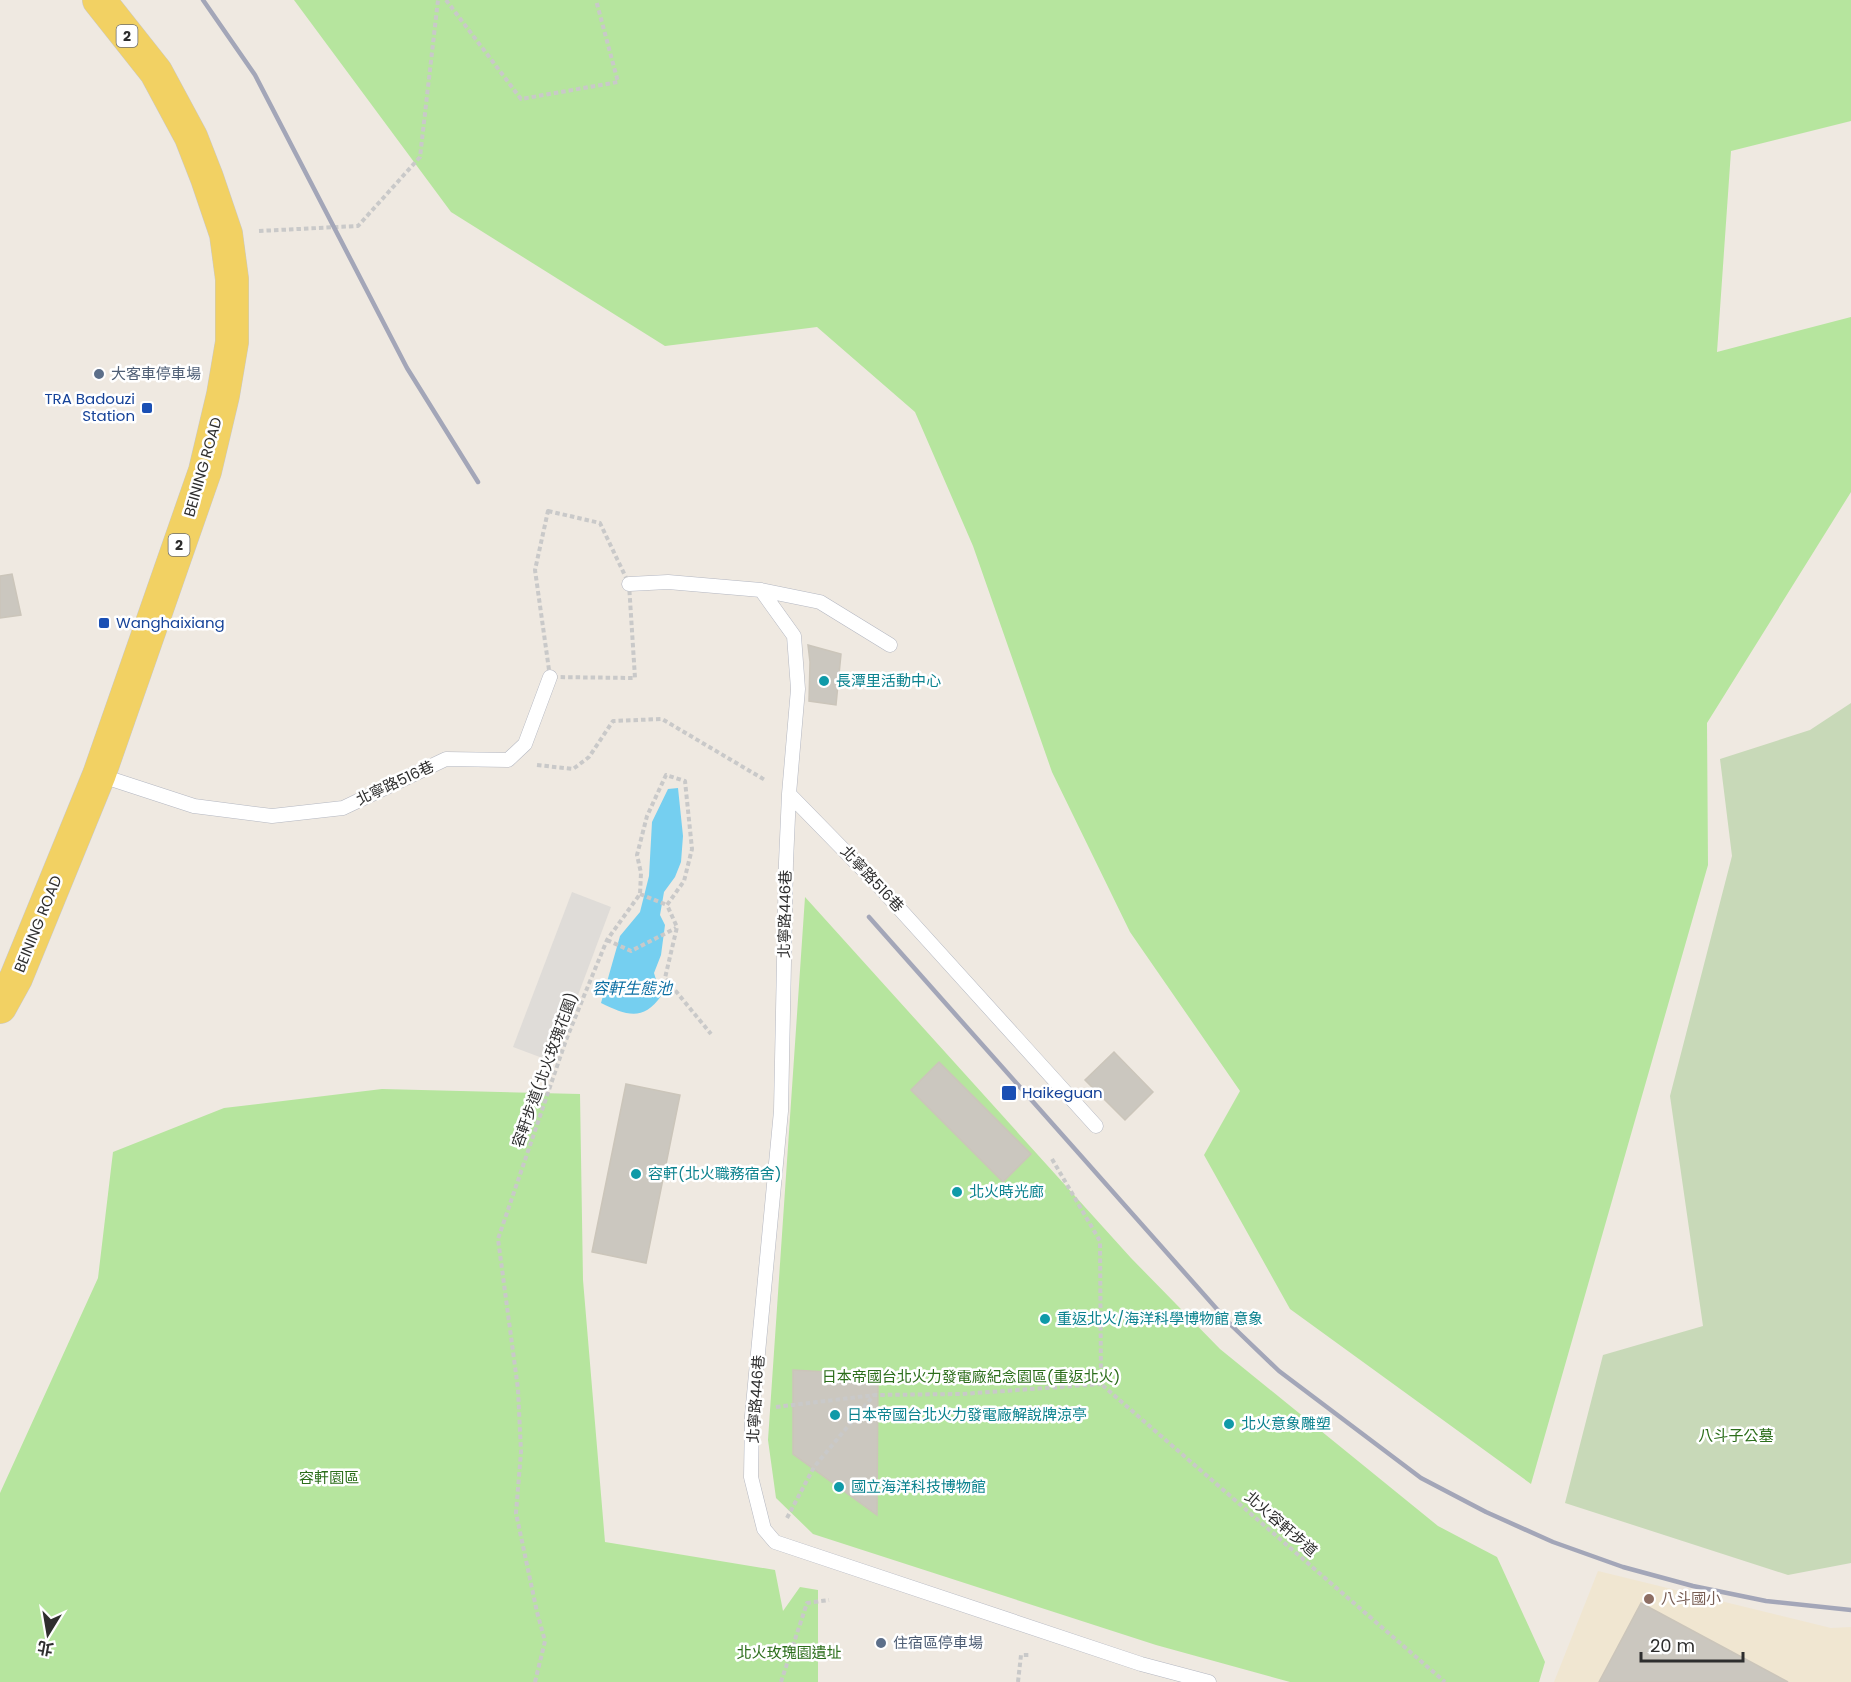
<svg xmlns="http://www.w3.org/2000/svg" width="1851" height="1682" font-family="Poppins,'Noto Sans TC',sans-serif">
  <rect width="100%" height="100%" fill="#efe9e1"/>
  <path fill="#f0e6d1" d="M1598,1571l233,57 20,-1v55h-297z"/>
  <path fill="#b6e59e" d="M294,0h1557v121l-120,30 -14,201 134,-35v175l-144,231 1,142 -177,619 -241,-175 -86,-154 36,-64 -110,-159 -78,-160 -79,-226 -58,-134 -98,-85 -152,19 -214,-134z
    M805,897l326,361 89,91 218,177 59,31 48,105 -6,20h-249l-134,-37 -343,-111 -37,-36 -8,-58z
    M382,1089l198,5 3,186 22,262 170,28 8,41 17,-24 18,3v92h-818v-189l98,-215 15,-126 111,-44z"/>
  <path fill="#c8d9b8" d="M1851,703v860l-63,12 -223,-72 38,-148 100,-29 -33,-230 62,-240 -12,-97 90,-29z"/>
  <path fill="#dfdcd8" d="M572,892l39,15 -58,155 -40,-15z"/>
  <path fill="#75cff0" d="M678,788l5,48 -2,26 -6,15 -11,15 -4,23 5,10 -4,30 -7,18 7,23c-18,26 -35,19 -60,7l19,-67 20,-24 9,-36 3,-54 16,-33z"/>
  <path fill="#cbc7bf" stroke="#cbc5ba" stroke-width="1.5" d="M12,574l9,41 -21,3v-42z
    M808,645l33,9 -5,51 -27,-4 1,-39z
    M1114,1052l39,40 -28,28 -40,-40z
    M939,1062l92,92 -28,28 -92,-92z
    M626,1084l54,11 -34,168 -54,-11z
    M793,1370l85,5 -1,140 -84,-61z
    M1641,1603l147,79h-189z"/>
  <g fill="none" stroke-linecap="round" stroke-linejoin="round">
    <g stroke="#b4b7c1" stroke-width="15">
      <path id="lane" d="M629,584l39,-2 93,8 59,12 70,43
        M761,590l33,46 4,53 -9,105 89,91 218,241
        M99,775l95,31 78,10 71,-8 103,-49 62,1 17,-16 25,-67
        M789,794l-3,68 -5,249 -29,305 -1,61 13,52 11,13 366,122 68,18"/>
    </g>
    <g stroke="#c9c9c9" stroke-width="34">
      <path id="primary" d="M0,1007l16,-29 83,-203 106,-304 18,-76 9,-53v-63l-6,-45 -19,-56 -16,-41 -35,-65 -57,-72"/>
    </g>
    <path stroke="#c9c9c9" stroke-width="4" stroke-dasharray="4.5 3" stroke-linecap="butt" d="M446,0l75,99 97,-17 -22,-82
      M259,231l99,-5 62,-69 18,-157
      M548,511l52,12 29,61 6,94 -85,-1 -15,-107z
      M537,765l36,4 16,-12 24,-36 49,-2 103,61
      M640,894l27,11
      M607,940l24,11 45,-23
      M1052,1159l48,82 1,143 344,298
      M776,1407l99,-12 87,-1 139,-10
      M787,1518l27,-51 60,-72
      M535,1682l10,-41 -8,-29 -21,-99 5,-61 -3,-63 -20,-150 68,-199 20,-49 21,-51 33,-46 1,-21 -4,-18 10,-39 19,-41 19,6 7,68 -8,32 -17,24 10,22 -12,51 46,56
      M781,1682l26,-79 22,-3
      M1018,1682l3,-27h10"/>
    <use href="#lane" stroke="#fff" stroke-width="14"/>
    <use href="#primary" stroke="#f2d163" stroke-width="33"/>
    <path stroke="#a3a6b8" stroke-width="4.5" d="M203,0l52,75 152,293 71,114
      M869,917l362,408 48,46 142,107 65,34 67,30 70,25 70,19 73,15 85,9"/>
  </g>
  <g fill="#5c6f8a" stroke="#fff" stroke-width="2">
    <circle cx="99" cy="374" r="6"/>
    <circle cx="881" cy="1643" r="6"/>
  </g>
  <g fill="#1a4fb4" stroke="#fff" stroke-width="2">
    <rect x="141" y="402" width="12" height="12" rx="3"/>
    <rect x="98" y="617" width="12" height="12" rx="3"/>
    <rect x="1001" y="1085" width="16" height="16" rx="3"/>
  </g>
  <g fill="#0f9aa8" stroke="#fff" stroke-width="2">
    <circle cx="824" cy="681" r="6"/>
    <circle cx="636" cy="1174" r="6"/>
    <circle cx="957" cy="1192" r="6"/>
    <circle cx="1045" cy="1319" r="6"/>
    <circle cx="835" cy="1415" r="6"/>
    <circle cx="1229" cy="1424" r="6"/>
    <circle cx="839" cy="1487" r="6"/>
  </g>
  <circle fill="#8d6e63" stroke="#fff" stroke-width="2" cx="1649" cy="1599" r="6"/>
  <g text-anchor="middle" stroke-width="5" stroke-linejoin="round" paint-order="stroke">
    <g fill="#fff" stroke="#6d6d6d" stroke-width="1.5">
      <rect x="116.5" y="25" width="21" height="22" rx="4.5"/>
      <rect x="168.5" y="534" width="21" height="22" rx="4.5"/>
    </g>
    <g font-size="14" font-weight="bold" fill="#2e2e2e">
      <text x="127" y="41">2</text>
      <text x="179" y="550">2</text>
    </g>
    <g font-size="15" fill="#4e5e75" stroke="#fff" text-anchor="start">
      <text x="111" y="379">大客車停車場</text>
      <text x="893" y="1648">住宿區停車場</text>
    </g>
    <g font-size="15" fill="#164399" stroke="#fff" text-anchor="start">
      <text x="135" y="404" text-anchor="end">TRA Badouzi<tspan x="135" dy="17">Station</tspan></text>
      <text x="116" y="628">Wanghaixiang</text>
      <text x="1022" y="1098">Haikeguan</text>
    </g>
    <g font-size="15" fill="#2e2e2e" stroke="#fff">
      <text transform="translate(203 467) rotate(-74)" y="5">BEINING ROAD</text>
      <text transform="translate(395 783) rotate(-25)" y="5">北寧路516巷</text>
      <text transform="translate(872 879) rotate(47)" y="5">北寧路516巷</text>
      <text transform="translate(785 914) rotate(-89)" y="5">北寧路446巷</text>
      <text transform="translate(38 924) rotate(-68)" y="5">BEINING ROAD</text>
      <text transform="translate(545 1070) rotate(-70)" y="5">容軒步道(北火玫瑰花園)</text>
      <text transform="translate(756 1399) rotate(-86)" y="5">北寧路446巷</text>
      <text transform="translate(1281 1524) rotate(41)" y="5">北火容軒步道</text>
    </g>
    <g font-size="15" fill="#0d838f" stroke="#fff" text-anchor="start">
      <text x="836" y="686">長潭里活動中心</text>
      <text x="648" y="1179">容軒(北火職務宿舍)</text>
      <text x="969" y="1197">北火時光廊</text>
      <text x="1057" y="1324">重返北火/海洋科學博物館 意象</text>
      <text x="847" y="1420">日本帝國台北火力發電廠解說牌涼亭</text>
      <text x="1241" y="1429">北火意象雕塑</text>
      <text x="851" y="1492">國立海洋科技博物館</text>
    </g>
    <g font-size="15" fill="#2c6e1b" stroke="#fff">
      <text x="971" y="1382">日本帝國台北火力發電廠紀念園區(重返北火)</text>
      <text x="1736" y="1441">八斗子公墓</text>
      <text x="329" y="1483">容軒園區</text>
      <text x="789" y="1658">北火玫瑰園遺址</text>
    </g>
    <g font-size="15" fill="#785e54" stroke="#fff" text-anchor="start">
      <text x="1661" y="1604">八斗國小</text>
    </g>
    <g font-size="16" font-style="italic" fill="#0d6fa3" stroke="#fff">
      <text x="632" y="994">容軒生態池</text>
    </g>
  </g>
  <g transform="translate(48 1634) rotate(191)" stroke="#ffffff" stroke-width="4.5" paint-order="stroke">
  <path d="M0-4.5L10 22L0 15L-10 22Z" fill="#2e2e2e"/>
  <text y="-9" font-size="16" font-weight="bold" text-anchor="middle" fill="#2e2e2e">北</text>
  </g>
  <path d="M1641 1652v9h102v-9" fill="none" stroke="#2e2e2e" stroke-width="3"/>
  <text x="1650" y="1652" font-size="18" fill="#2e2e2e" stroke="#ffffff" stroke-width="4.5" paint-order="stroke">20 m</text>
</svg>
